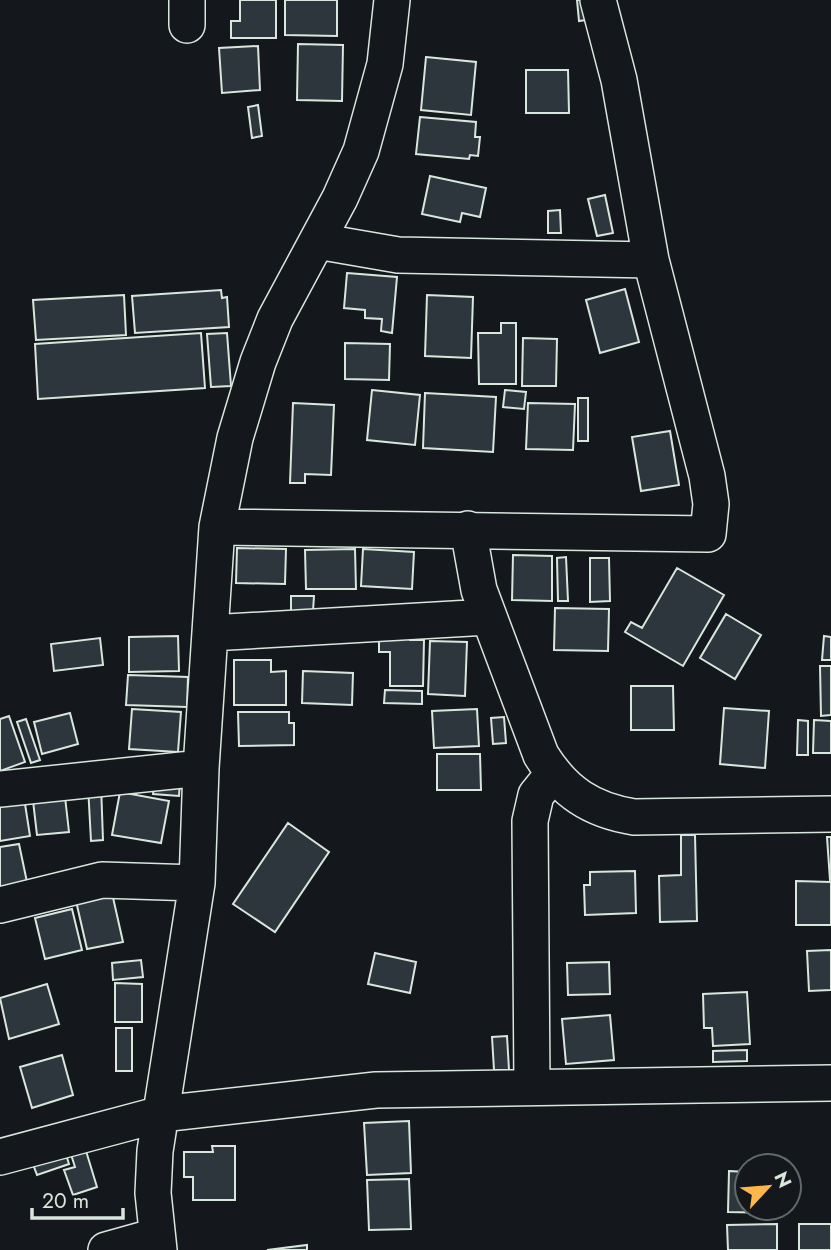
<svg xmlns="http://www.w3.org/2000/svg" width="831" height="1250" font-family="Jost,sans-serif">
  <rect width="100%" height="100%" fill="#14181c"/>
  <path fill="#2c363c" stroke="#d8e6dc" stroke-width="2" d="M240,0h36v38h-45v-17h9z
    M285,0h52v36l-52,-1z
    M577,0h14l2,19 -14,2z
    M298,44l45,1 -1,56 -45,-1z
    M258,46l2,44 -38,3 -3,-45z
    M426,57l50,5 -5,53 -50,-5z
    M526,70h42l1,43h-43z
    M258,105l4,31 -10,2 -4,-31z
    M420,117l56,5 -1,15h5l-2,19 -8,-1 -1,4 -53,-5z
    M430,176l56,12 -6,29 -18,-4 -2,9 -38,-8z
    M605,195l8,38 -16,3 -9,-37z
    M560,210l1,23h-13v-22z
    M347,273l50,4 -5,56 -11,-2 1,-12 -17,-1v-8l-21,-2z
    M625,289l14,53 -39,11 -14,-53z
    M221,290l1,8 5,-1 2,30 -94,6 -3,-37z
    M124,295l2,40 -90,5 -3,-40z
    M427,295l46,2 -2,61 -46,-2z
    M501,323h15v61h-37l-1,-51h23z
    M201,333l4,55 -167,11 -3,-55z
    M227,333l4,53 -20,1 -4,-53z
    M523,338l34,1 -1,47h-34z
    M345,343l45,1 -1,36 -44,-1z
    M372,390l48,5 -5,50 -48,-5z
    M505,390l21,2 -2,17 -21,-2z
    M425,393l71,4 -3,55 -70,-4z
    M578,398h10v43h-10z
    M293,403l41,2 -3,70 -26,-1v9h-15z
    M528,403l47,1 -2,46 -47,-1z
    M670,431l9,54 -38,6 -9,-54z
    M237,548l49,1 -1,35 -49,-1z
    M355,549l1,40h-50l-1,-39z
    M363,549l51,3 -2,37 -51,-3z
    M513,555l39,1v45l-40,-1z
    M566,557l2,44h-10l-1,-43z
    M590,558h19l1,43 -20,1z
    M677,568l47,27 -41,71 -58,-34 6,-10 11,6z
    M291,596h23l-1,15 -22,1z
    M555,608l54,1 -1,42 -54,-1z
    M726,614l35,21 -26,44 -35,-21z
    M379,632h31v8h14l-1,46h-33v-34h-11z
    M178,636l1,35 -50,1v-35z
    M824,636l7,1v23h-9z
    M100,638l3,27 -49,6 -3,-27z
    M430,641l37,1 -2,54 -37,-2z
    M234,660h37v12l15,-1v34h-52z
    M820,666h11v49l-10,1z
    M303,671l50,2 -1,32 -50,-2z
    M128,675l60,2 -1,30 -61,-2z
    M631,686h42l1,44h-43z
    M385,690l37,1v13l-38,-1z
    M724,708l45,3 -4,57 -45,-4z
    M132,709l49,3 -3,40 -49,-3z
    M477,709l2,37 -45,2 -2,-37z
    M238,712h51v11h5v22l-55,1z
    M70,713l8,31 -36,10 -8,-32z
    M9,716l16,46 -25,9v-52z
    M504,717l2,26 -13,1 -2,-26z
    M26,719l14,41 -9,3 -14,-41z
    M798,720l10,1v34h-11z
    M814,720l17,1v32h-18z
    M437,754h43l1,36h-44z
    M155,779l25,2 -1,15 -26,-2z
    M101,785l2,55 -12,1 -3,-55z
    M64,788l5,44 -32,3 -5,-43z
    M23,791l7,45 -30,5v-47z
    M120,792l49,9 -8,42 -49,-8z
    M288,823l41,29 -54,80 -42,-28z
    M681,835h14l2,86 -37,1 -1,-46 22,-1z
    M827,837h4v42l-1,1z
    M19,844l8,38 -27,6v-41z
    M635,871l1,42 -51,2 -1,-30h6v-13z
    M796,881l35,1v43h-35z
    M112,893l11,49 -36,7 -11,-48z
    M72,909l10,41 -37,9 -10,-41z
    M831,950v40l-22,1 -2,-40z
    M375,953l41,9 -6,31 -42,-9z
    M141,960l2,17 -30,3 -1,-17z
    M609,962l1,32 -42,1 -1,-32z
    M115,983l27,1v38h-27z
    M47,984l12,40 -50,15 -9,-41z
    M747,992l3,52 -37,2 -1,-18h-8l-1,-34z
    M610,1015l4,45 -48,4 -4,-45z
    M116,1028h16v43h-16z
    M507,1036l2,34h-15l-2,-33z
    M747,1050v11l-34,1v-11z
    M62,1055l11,40 -41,13 -12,-41z
    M409,1121l2,52 -44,2 -3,-52z
    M83,1141l14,46 -24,8 -9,-25 11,-3 -7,-22z
    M63,1145l6,19 -32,11 -7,-19z
    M212,1146h23v54h-42v-23h-9v-25h29z
    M729,1171l18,1v36h28v5l-47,-1z
    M409,1179l2,50 -42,1 -2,-50z
    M777,1224v26h-49l-1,-25z
    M799,1224h32v26h-32z
    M307,1245v5h-40z"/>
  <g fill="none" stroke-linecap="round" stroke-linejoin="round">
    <g stroke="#d8e6dc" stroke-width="38">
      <path id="minor" d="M187,0v25
        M317,241l81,14 253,5
        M217,527l491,7 3,-30 -4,-28 -56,-216 -32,-180 -21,-80
        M468,529l11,61 62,165c23,37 50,55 93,62l197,-3
        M210,633l278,-16
        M0,789l201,-21
        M0,905l102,-25 95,3
        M532,1087l-2,-266 6,-26 17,-21
        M0,1157l161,-43 215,-24 455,-7
        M106,1250l50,-14
        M159,1250l-6,-57 2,-42 42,-268 4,-115 16,-241 18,-89 23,-76 17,-43 65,-121 21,-47 24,-87 7,-64"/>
    </g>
    <use href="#minor" stroke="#14181c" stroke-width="35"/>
  </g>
  <g transform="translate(768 1187) rotate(64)"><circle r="33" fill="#14181c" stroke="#626a69" stroke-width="2"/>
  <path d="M0-5L12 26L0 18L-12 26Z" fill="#ffb74d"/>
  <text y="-10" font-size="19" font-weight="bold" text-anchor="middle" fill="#d8e6dc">N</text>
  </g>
  <path d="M32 1208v10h91v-10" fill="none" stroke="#d8e6dc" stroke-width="3.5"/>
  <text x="42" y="1208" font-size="21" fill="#d8e6dc" stroke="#14181c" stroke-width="5" paint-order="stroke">20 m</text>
</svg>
